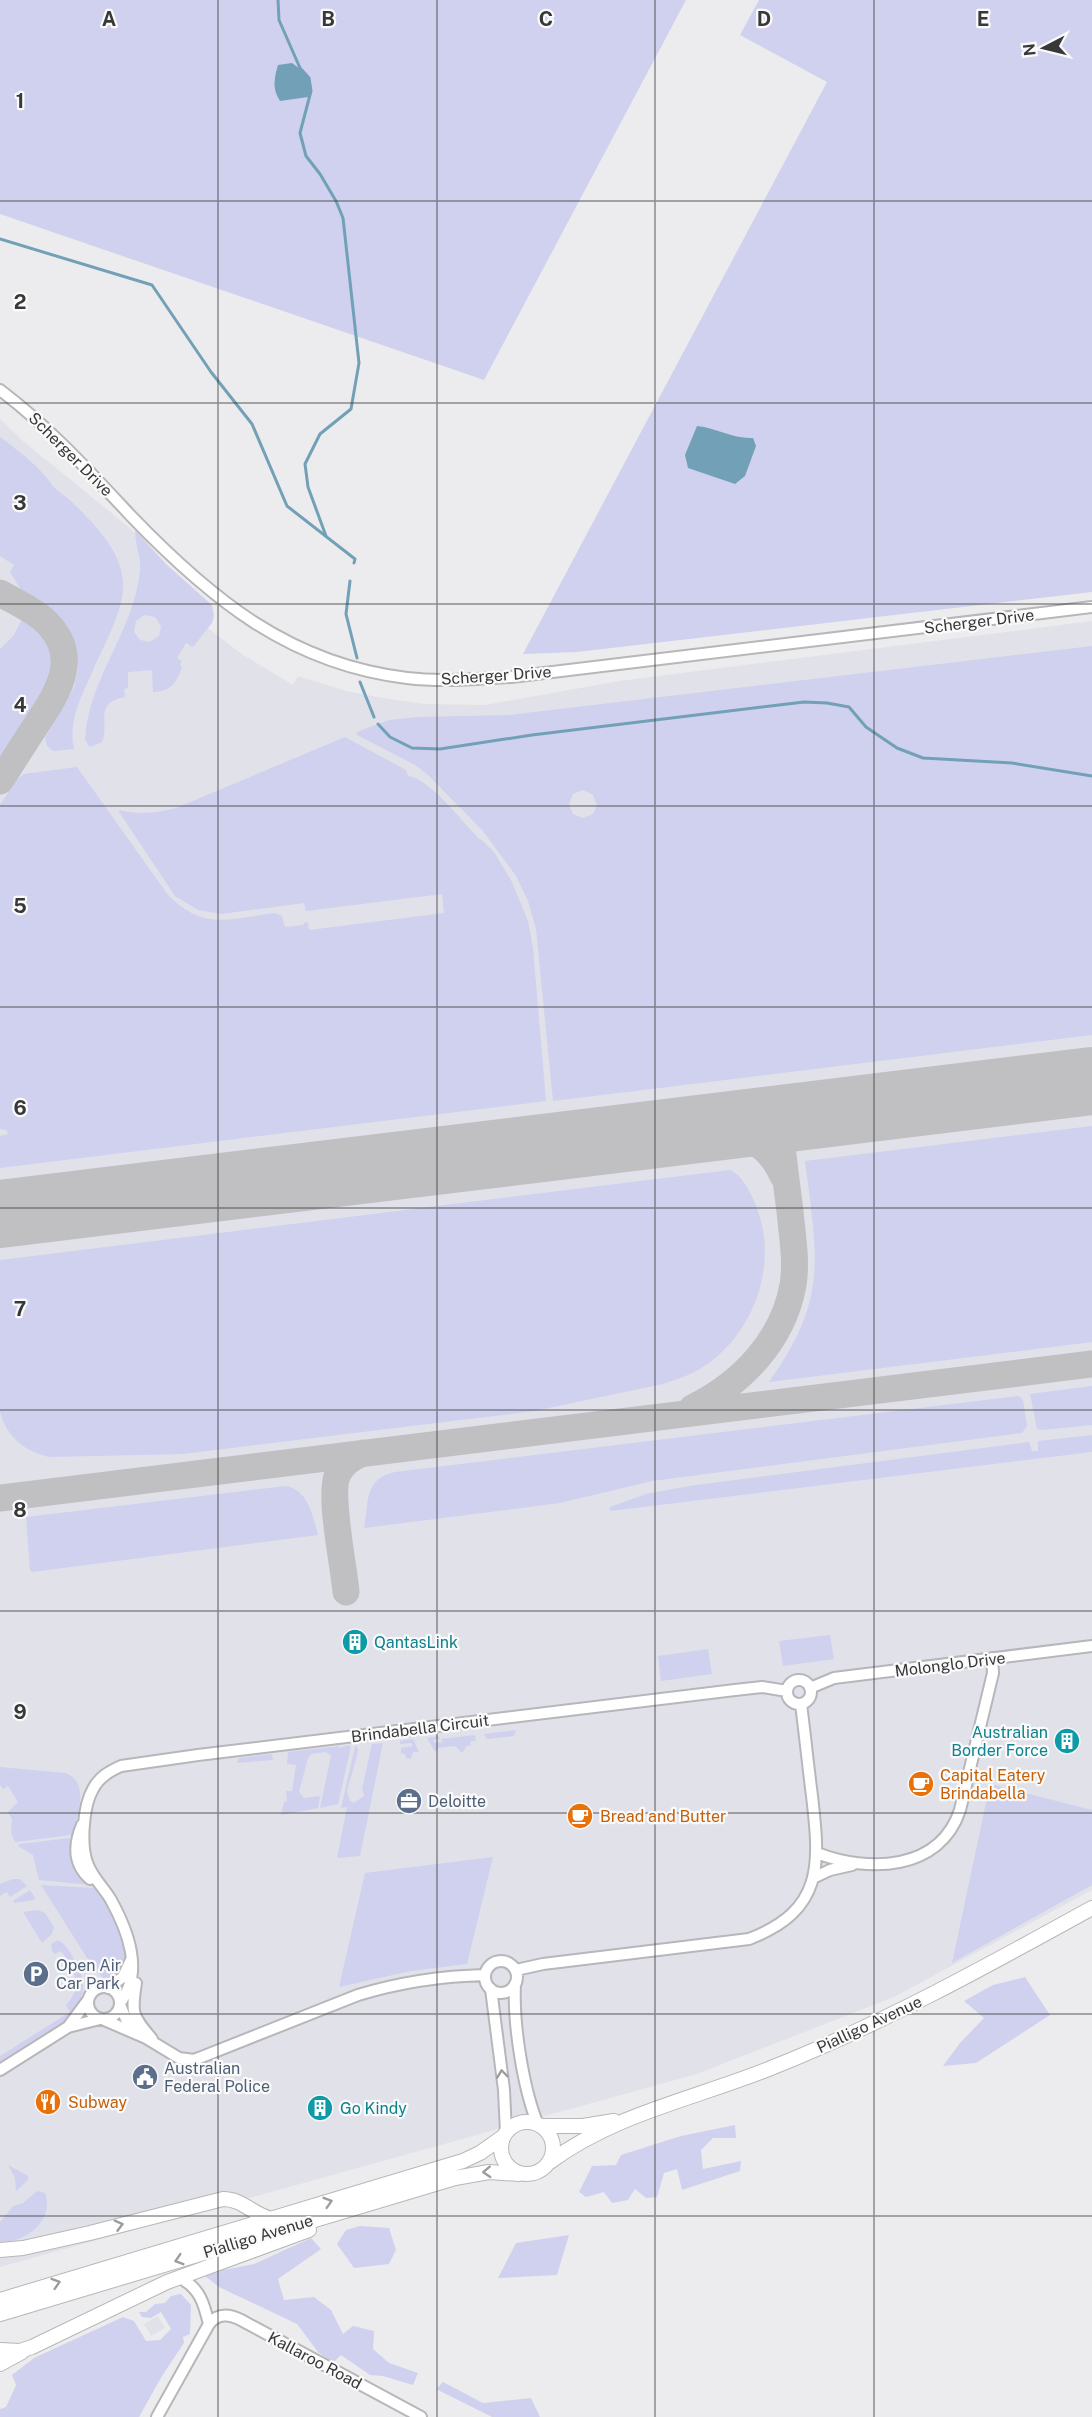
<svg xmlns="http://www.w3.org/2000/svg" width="1092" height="2417" font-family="'Public Sans',sans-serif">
  <rect width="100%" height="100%" fill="#ececee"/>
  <path fill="#e1e1ea" d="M0,419l23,22 108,88 5,6 4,27 56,57 47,36 50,30 5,-9 48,15 37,7 42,6 60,1 134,-24 473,-60v1269l-198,107 -197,77 -697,193z
    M158,2316l7,12 -14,8 -7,-12z"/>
  <path fill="#cfd1ef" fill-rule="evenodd" d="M0,0h686l-202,380 -484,-166z
    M759,0h333v592l-515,60 -54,2 304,-572 -87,-47z
    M0,437c20,15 39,29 53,49 5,6 13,10 18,15 26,26 59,57 51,97 -5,26 -21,52 -31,77 -11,24 -23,47 -17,74l-21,2 -6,-5 -2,-8 29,-51 4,-18 -2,-18 -10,-24 -9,-10 -34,-24 -13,-21 4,-7 -14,-9z
    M135,530l31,34 46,41 2,11 -2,7 -19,24 -7,-4 -9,15 5,3 -2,4 2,3c-6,15 -12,24 -29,24l-1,-22 -24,2v16l-4,1 1,8c-32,6 -15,26 -23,45l-12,5 -5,-7c3,-61 49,-109 55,-169 1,-15 -5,-27 -5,-41zM144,615l11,2 6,9 -2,10 -9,6 -10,-2 -6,-8 2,-11z
    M22,619c24,8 40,34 32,59 -4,12 -12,22 -19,32 -11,19 -23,37 -35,55v-116l14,-14z
    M1092,646v389l-539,66 -17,-172 -8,-28 -12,-25 -33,-45 -55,-56 -13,-10 -58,-30v-3l32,-12 29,-3 91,-2zM583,790l10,5 4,10 -4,9 -10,4 -10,-4 -4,-10 4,-10z
    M345,737l61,33 2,6c20,1 57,48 71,63l3,1 12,12 18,30 16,39 5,27 13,153 -546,67v-32l8,-2 -2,-4 -6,-1v-324l17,-26 7,-5 53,-7 91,128c36,36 61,24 107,18l7,3 3,11 18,-2 1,-2 4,-1 1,8 135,-17 -2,-19 -136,17 -2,-8 -83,11 -23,-4 -23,-14 -56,-84v-2c21,5 37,3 57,-2z
    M1092,1126v216l-323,40c60,-84 48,-125 36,-221z
    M730,1170c14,6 23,27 28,41 19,54 -3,118 -49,152 -14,10 -30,16 -46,21l-129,27 -351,43 -134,3c-25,-6 -42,-20 -49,-45v-152z
    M1092,1386v39l-49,5 -6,-1 -7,-35z
    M1019,1396l4,4 4,26 -5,7 -370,48 -92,22 -196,25c5,-27 0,-49 31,-56z
    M1092,1435v17l-482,59v-4l36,-13 43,-8 340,-44 3,9h6v-10z
    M286,1486c22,4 27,30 32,49l-286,37 -2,-2 -4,-53z
    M830,1635l4,24 -51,7 -4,-25z
    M708,1649l4,25 -51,7 -3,-25z
    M516,1730l-2,6 -27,3 -3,-5z
    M475,1735l1,6h-6l1,4 -5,1 -2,5 -3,1 -6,-6 -17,2 -3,4 -8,-14 11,-2 2,3 -7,1 2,3 8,-1 -2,-3z
    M413,1739l6,13h-6l-2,7 -5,-1 -1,-4 -4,-1v-5l12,-2 -2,-3 -11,1v-3z
    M383,1743l-23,113 -23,2 10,-51 -6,1 14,-62h2l1,6 -11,39 3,10 4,2 10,-7 -2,-7 10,-45z
    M348,1745l3,2 -13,57 -18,4 11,-52 -5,-4 -15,2 -3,4 -9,34 5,6 16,-2 -2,12 -37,7 3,-13 3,-1 -1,-10h6l4,-26 -9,-1 1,-12 51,-6 1,2z
    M272,1754l1,6 -36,3 2,-5z
    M0,1767l65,6c26,9 12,43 7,62l-57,7 -4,-9 1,-14 -4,-7 10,-10 -10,-16 -5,3 -3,-4z
    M990,1784l102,26v75l-140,78z
    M69,1838l2,2c-1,19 6,33 20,45l-52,-5 -6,-25 -15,-9 2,-2z
    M493,1857l-26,107 -56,7 -72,16 26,-114z
    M13,1879h7l7,7 -17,11 -3,-5 -7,4v-12z
    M41,1885l53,3c12,13 32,52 31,70 -1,8 -5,14 -10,21l-10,1 -11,-11z
    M30,1890l5,8 -1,2 -20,3 -1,-2z
    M38,1910l7,3 9,14 -2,7 -10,9 -19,-31z
    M58,1940c9,4 15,17 19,25 27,48 -45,77 -77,97v-6l70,-44 -4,-7c18,-18 8,-37 -5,-54l-6,3 -3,-3 -1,-7z
    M1025,1977l25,38 -74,48 -33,3 17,-23 24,-25 -20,-17 29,-16z
    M735,2125l1,13h-23l-12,12 2,19 38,-8 -1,10 -58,19 -5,-21 -13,4 -7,24 -11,1 -11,-9 -7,11 -16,3 -8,-11 -18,5 -7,-5 13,-26 24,-1 5,-10 60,-19z
    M8,2165l20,11v4l-12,11 -1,-13z
    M37,2191l8,2c10,28 -20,50 -45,49v-20l13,-16 10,-3z
    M360,2226l29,2 7,22 -7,14 -35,4 -17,-24 9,-14z
    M569,2235l-12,40 -59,3 18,-35z
    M311,2238l10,11 -43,30 6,21 30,-3 17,13 12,24 10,-8 21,5 -1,18 16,14 29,10 -5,12 -30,-9 -13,-1 -29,-20 -8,8 -15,-11 -21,-28 -78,-37 -14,-11 18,-6 31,-6z
    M181,2294l10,11 -1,29 -7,3 1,6 -22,33 -23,41h-139v-8l6,-2 10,-22 -4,-10 22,-17 89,-41 11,4 12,20 14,-1 11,-11 -10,-17 -10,6 -9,-1 -3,-5h7l9,-8 10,-1 6,-7z
    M443,2382l40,21 48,-5 9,19h-48l-56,-28z"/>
  <path fill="#72a0b6" d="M292,63c12,8 24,20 16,34l-28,4c-8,-12 -6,-22 -2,-36z
    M697,426c20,2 36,13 56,12l3,8 -11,30 -10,8 -47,-16 -3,-13z"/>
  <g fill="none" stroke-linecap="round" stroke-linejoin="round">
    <path stroke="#72a0b6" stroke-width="3" d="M278,0l1,20 21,48 9,10 2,13 -11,42 6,23 14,18 16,27 7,17 16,145 -8,46 -31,25 -15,30 3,23 18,49
      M0,239l152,46 59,87 41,52 35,82 68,53 -1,4
      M350,581l-4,33 11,44
      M360,682l14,35
      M378,724l12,13 22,11 28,1 92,-14 272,-33 23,1 22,4 17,20 31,21 26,10 89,5 80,13"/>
    <path stroke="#c0c0c2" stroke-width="27" d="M0,593c17,10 38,19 50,33 31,35 5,70 -15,101 -12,18 -23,36 -35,54
      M708,1128c33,1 62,17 75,48
      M0,1217l5,-3
      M692,1408c49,-24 91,-67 101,-123 4,-25 -1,-50 -3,-74 -4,-31 -8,-61 -11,-92
      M0,1498l1092,-134
      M346,1592c-2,-25 -18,-100 -8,-118 5,-11 14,-16 25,-21"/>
    <path stroke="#c0c0c2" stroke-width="68" d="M0,1214l1092,-133"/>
    <g stroke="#b7b7b9" stroke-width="14">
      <path id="minor" d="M0,390c49,37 89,81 131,126 79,82 158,148 276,162 35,4 69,1 104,-1l581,-70
        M787 1692a12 12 0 1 1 24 0a12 12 0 1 1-24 0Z
        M810,1688l24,-10 258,-32
        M82,1825c-8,19 -9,39 8,54
        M817,1853c51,20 123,18 143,-43l33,-137 -1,-15
        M813,1878l17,-8 22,-5
        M485 1977a16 16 0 1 1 32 0a16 16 0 1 1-32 0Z
        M516,1970l27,-6 206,-25c75,-29 71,-74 63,-143 -4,-31 -7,-61 -11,-92
        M136,1983c-5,31 -4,32 16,56
        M515,1984c-2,40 8,104 23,141
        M88 2003a16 16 0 1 1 32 0a16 16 0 1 1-32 0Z
        M108,1988l15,-11 8,-17
        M491,1989l13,101 2,43
        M120,2003c24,-31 8,-72 -9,-103 -7,-12 -18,-22 -23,-35 -8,-18 -5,-59 5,-76 6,-12 17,-18 28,-23l77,-11 537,-65 27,-3 25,4
        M120,2005l6,14 13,13
        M102,2019l44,19 33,20 15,2 164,-65c43,-13 83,-19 127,-20
        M68,2027l20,-27
        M0,2070l68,-43 32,-8
        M180,2278c20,10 24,26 29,46
        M157,2417l52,-93c9,-11 20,-10 32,-4l180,97"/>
    </g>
    <g stroke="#b7b7b9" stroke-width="16">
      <path id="major" d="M501 2148a26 26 0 1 1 52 0a26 26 0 1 1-52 0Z
        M541,2126h42l31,-5
        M550,2162c64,-48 147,-64 221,-94 111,-44 216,-102 321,-160
        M0,2250l23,-2 67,-15 133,-34c20,0 30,16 49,20
        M0,2300l463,-139 17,-8 24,-17
        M0,2314l455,-136 34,-6 30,2
        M0,2350l20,1 12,-4 135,-65 142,-52
        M0,2364l22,-12"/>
    </g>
    <use href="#minor" stroke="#fff" stroke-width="10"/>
    <use href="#major" stroke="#fff" stroke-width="14"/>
  </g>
  <defs><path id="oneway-chevron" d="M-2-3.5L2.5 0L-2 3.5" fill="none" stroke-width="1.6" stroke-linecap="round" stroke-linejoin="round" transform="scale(1.5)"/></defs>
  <g stroke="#9c9c9c">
    <use href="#oneway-chevron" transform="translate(502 2074) rotate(-97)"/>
    <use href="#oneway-chevron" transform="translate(487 2172) rotate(177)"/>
    <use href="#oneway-chevron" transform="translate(328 2202) rotate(-17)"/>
    <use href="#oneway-chevron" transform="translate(119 2225) rotate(-15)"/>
    <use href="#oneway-chevron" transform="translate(179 2260) rotate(163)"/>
    <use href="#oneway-chevron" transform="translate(56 2283) rotate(-17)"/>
  </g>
  <path fill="none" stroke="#383839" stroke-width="1.5" stroke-opacity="0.55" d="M218,0v2417M437,0v2417M655,0v2417M874,0v2417M0,201h1092M0,403h1092M0,604h1092M0,806h1092M0,1007h1092M0,1208h1092M0,1410h1092M0,1611h1092M0,1813h1092M0,2014h1092M0,2216h1092"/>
  <defs>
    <g id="building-disc" transform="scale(1.35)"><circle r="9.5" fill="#0f9aa8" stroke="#fafafb"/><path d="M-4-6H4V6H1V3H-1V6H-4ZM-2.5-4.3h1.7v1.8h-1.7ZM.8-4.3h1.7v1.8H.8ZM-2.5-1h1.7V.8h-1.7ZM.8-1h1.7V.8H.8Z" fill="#fff"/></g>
    <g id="cafe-disc" transform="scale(1.35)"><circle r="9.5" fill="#e8710a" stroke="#fafafb"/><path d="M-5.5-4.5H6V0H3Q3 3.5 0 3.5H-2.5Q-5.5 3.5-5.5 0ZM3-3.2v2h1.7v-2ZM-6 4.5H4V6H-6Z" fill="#fff"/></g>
    <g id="office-disc" transform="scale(1.35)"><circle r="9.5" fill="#5c6f8a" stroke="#fafafb"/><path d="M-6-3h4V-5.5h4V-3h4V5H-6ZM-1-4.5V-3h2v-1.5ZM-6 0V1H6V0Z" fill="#fff"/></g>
    <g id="parking-disc" transform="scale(1.35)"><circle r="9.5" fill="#5c6f8a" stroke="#fafafb"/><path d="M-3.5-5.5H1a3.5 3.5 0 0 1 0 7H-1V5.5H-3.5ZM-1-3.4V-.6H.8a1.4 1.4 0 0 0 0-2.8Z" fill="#fff"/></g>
    <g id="civic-disc" transform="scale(1.35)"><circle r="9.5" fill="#5c6f8a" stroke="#fafafb"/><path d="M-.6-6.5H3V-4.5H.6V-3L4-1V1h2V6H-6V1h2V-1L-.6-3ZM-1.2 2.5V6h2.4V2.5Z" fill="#fff"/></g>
    <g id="restaurant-disc" transform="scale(1.35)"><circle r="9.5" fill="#e8710a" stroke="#fafafb"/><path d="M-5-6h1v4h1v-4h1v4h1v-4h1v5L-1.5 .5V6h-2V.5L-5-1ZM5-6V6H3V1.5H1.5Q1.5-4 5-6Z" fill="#fff"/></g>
  </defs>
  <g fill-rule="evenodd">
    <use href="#building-disc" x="355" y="1642"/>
    <use href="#building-disc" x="1067" y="1741"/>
    <use href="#cafe-disc" x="921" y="1784"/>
    <use href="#office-disc" x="409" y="1801"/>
    <use href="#cafe-disc" x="580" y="1816"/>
    <use href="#parking-disc" x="36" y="1974"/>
    <use href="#civic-disc" x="145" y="2077"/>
    <use href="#restaurant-disc" x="48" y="2102"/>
    <use href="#building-disc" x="320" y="2108"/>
  </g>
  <g text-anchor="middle" stroke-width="4.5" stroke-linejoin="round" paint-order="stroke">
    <g font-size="16" fill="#383839" stroke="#fafafb">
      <text transform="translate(71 454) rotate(45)" y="6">Scherger Drive</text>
      <text transform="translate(979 621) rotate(-7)" y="6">Scherger Drive</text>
      <text transform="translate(496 675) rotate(-4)" y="6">Scherger Drive</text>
      <text transform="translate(950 1664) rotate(-7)" y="6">Molonglo Drive</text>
      <text transform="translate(420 1728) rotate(-7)" y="6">Brindabella Circuit</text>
      <text transform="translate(869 2024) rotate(-25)" y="6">Pialligo Avenue</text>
      <text transform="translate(258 2236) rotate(-17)" y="6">Pialligo Avenue</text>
      <text transform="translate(315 2360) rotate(28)" y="6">Kallaroo Road</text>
    </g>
    <g font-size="16" fill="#0d838f" stroke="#fafafb" text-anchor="start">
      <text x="374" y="1648">QantasLink</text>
      <text x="1048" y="1738" text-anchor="end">Australian<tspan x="1048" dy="18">Border Force</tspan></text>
      <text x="340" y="2114">Go Kindy</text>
    </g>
    <g font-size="16" fill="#c56008" stroke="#fafafb" text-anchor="start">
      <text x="940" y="1781">Capital Eatery<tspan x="940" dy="18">Brindabella</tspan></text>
      <text x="600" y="1822">Bread and Butter</text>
      <text x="68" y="2108">Subway</text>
    </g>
    <g font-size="16" fill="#4e5e75" stroke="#fafafb" text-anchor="start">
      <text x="428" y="1807">Deloitte</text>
      <text x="56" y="1971">Open Air<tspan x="56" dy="18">Car Park</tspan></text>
      <text x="164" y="2074">Australian<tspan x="164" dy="18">Federal Police</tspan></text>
    </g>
  </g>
  <g font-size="20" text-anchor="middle" font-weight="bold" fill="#383839" stroke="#fafafb" stroke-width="4.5" stroke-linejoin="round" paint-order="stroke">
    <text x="109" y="26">A</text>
    <text x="328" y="26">B</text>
    <text x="546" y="26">C</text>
    <text x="764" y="26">D</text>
    <text x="983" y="26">E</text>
    <text x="20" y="108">1</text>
    <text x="20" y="309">2</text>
    <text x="20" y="510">3</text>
    <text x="20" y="712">4</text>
    <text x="20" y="913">5</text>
    <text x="20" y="1115">6</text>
    <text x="20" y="1316">7</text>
    <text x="20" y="1517">8</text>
    <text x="20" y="1719">9</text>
  </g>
  <g transform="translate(1044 48) rotate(263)" stroke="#fafafb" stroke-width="4.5" paint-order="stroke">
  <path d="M0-4.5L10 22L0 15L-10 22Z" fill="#383839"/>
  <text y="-9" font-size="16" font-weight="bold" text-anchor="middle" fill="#383839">N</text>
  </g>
</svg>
